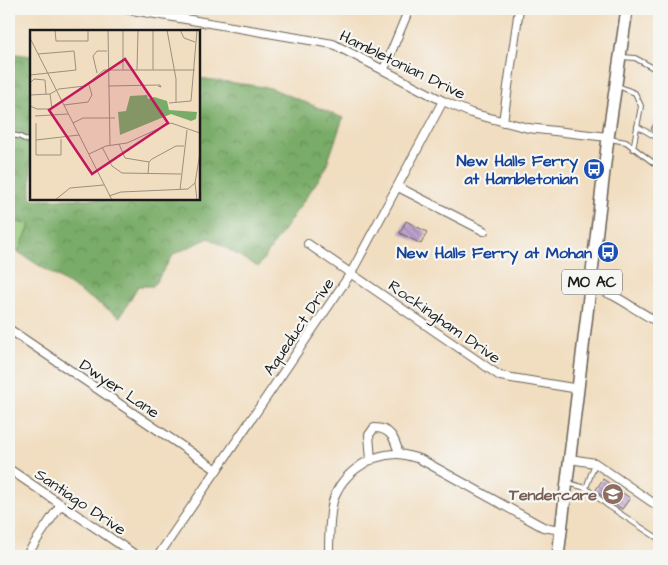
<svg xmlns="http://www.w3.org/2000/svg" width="668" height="565" font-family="'Architects Daughter',sans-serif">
  <defs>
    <pattern id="forest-crowns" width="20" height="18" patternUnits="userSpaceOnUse" patternTransform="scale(1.25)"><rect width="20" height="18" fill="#79ac68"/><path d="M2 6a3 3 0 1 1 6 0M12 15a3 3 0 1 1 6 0" fill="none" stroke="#628b55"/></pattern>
    <pattern id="building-back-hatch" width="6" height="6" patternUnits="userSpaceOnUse" patternTransform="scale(1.25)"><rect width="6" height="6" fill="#bca3cd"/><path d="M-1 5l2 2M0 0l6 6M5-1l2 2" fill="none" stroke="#9884a6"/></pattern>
  </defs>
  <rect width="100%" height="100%" fill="#f6f6f2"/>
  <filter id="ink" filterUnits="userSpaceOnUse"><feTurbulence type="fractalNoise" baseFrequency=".02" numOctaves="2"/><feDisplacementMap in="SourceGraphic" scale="10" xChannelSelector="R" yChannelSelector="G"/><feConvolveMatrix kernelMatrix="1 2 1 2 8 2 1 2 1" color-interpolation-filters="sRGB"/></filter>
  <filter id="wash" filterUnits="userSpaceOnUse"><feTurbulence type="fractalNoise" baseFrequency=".0096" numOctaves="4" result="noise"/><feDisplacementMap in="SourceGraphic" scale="20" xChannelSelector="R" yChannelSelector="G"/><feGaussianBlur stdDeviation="1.12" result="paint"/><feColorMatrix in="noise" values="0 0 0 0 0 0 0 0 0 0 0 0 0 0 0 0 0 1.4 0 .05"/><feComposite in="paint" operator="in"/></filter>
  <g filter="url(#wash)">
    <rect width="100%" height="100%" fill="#f1ddbf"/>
    <path fill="#97c878" stroke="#5a724a" d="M9,221l22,3 -13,28 -9,-5z"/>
    <path fill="url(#forest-crowns)" stroke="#4a6442" d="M9,53l22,3v143h168v-121l72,10 72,30 -18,52 -67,97 -49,-29 -35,16 -21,32h-15l-18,31 -102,-65 13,-28 -22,-3z"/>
    <g id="blocks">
      <path fill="url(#building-back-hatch)" d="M659,116v18l-8,-5z
        M406,221l21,11 -6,12 -21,-11z
        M603,479l27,19 -8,11 -27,-18z"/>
    </g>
  </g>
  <g filter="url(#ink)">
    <use href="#blocks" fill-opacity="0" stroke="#676055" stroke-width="1"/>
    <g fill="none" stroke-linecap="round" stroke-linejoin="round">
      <g stroke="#676055" stroke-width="6">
        <path id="service" d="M622,57l13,1 24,13
          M618,86l17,7 6,13 -8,43
          M637,126l22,13
          M9,135l9,1 13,6
          M610,139l16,3 33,25
          M568,483l18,5 9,-25
          M586,488l21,17 52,34"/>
      </g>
      <g stroke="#676055" stroke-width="10">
        <path id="minor" d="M126,9l207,35 110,57 28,12 57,15 80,9
          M384,69l25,-60
          M503,122l16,-113
          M398,187l86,44
          M308,244l192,132 79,13
          M591,287c28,7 43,24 68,35
          M9,329l208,141
          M570,459l25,4 64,44
          M371,460l-2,-25 5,-7c17,0 21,11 25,26
          M9,469l128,87
          M26,556l35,-52
          M158,556l193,-283 92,-172
          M329,556c0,-16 0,-34 3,-50 5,-29 36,-52 65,-52 7,0 15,3 23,5l123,68 18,3"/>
      </g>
      <g stroke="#676055" stroke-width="14">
        <path id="primary" d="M558,556l50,-418 19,-129"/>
      </g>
      <use href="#service" stroke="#fff" stroke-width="4"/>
      <use href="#minor" stroke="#fff" stroke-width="8"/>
      <use href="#primary" stroke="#fff" stroke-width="11"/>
    </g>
  </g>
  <defs>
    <g id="bus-disc" transform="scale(1.125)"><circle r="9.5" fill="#1a4fb4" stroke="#f6f6f2"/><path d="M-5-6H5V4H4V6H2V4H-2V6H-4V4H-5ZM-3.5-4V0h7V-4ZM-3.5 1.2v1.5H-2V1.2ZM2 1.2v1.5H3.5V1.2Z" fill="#fff"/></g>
    <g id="school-disc" transform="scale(1.125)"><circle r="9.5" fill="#8d6e63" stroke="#f6f6f2"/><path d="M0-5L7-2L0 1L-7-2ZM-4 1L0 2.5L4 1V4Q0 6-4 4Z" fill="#fff"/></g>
  </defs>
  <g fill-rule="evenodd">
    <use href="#bus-disc" x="594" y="169"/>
    <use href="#bus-disc" x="608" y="252"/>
    <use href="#school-disc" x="613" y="494"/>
  </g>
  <g text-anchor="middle" stroke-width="4.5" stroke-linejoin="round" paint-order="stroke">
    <rect fill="#f6f6f2" stroke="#5d5d5c" stroke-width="1" x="562" y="269.5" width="60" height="25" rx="4"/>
    <g font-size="15" font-weight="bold" fill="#1c1c1c">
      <text x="592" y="287">MO AC</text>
    </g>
    <g font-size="16" fill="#1c1c1c" stroke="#f6f6f2">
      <text transform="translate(403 64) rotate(26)" y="6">Hambletonian Drive</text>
      <text transform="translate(445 321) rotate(35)" y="6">Rockingham Drive</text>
      <text transform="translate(298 326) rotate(-56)" y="6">Aqueduct Drive</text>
      <text transform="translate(120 388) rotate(34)" y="6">Dwyer Lane</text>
      <text transform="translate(81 501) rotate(34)" y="6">Santiago Drive</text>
    </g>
    <g font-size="16" font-weight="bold" fill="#164399" stroke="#f6f6f2" text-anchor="end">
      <text x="578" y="166">New Halls Ferry<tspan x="578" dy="18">at Hambletonian</tspan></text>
      <text x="592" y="258">New Halls Ferry at Mohan</text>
    </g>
    <g font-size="16" font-weight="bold" fill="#785e54" stroke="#f6f6f2" text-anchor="end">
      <text x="597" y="500">Tendercare</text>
    </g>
  </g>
  <g transform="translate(30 30)">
    <rect width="170" height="170" fill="#f1ddbf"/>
    <path d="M117,65l1,4 6,-2 13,4 2,9 28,2 -1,7 -5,2 -20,-7 -51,21 -2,-23 8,-1 4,-15z" fill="#79ac68"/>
    <path fill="none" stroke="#9c907e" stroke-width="1" d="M25,0l1,11h32v-11M78,0l2,115M137,0l9,49v23M150,0l4,8 11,4M0,8l82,162M93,40v-40M107,40l1,-40M123,40v-40M67,43l-4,-17 4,-5h10M0,45l46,-5 -2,-19 -36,3M0,53l4,-4 11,1 1,14M78,56l52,-1 1,2 -3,-1M0,65l20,-1 9,-5 26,-3 19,-16h91M139,73l22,-2 6,-71M34,75l24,-3 4,-7 -3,-10M0,76l7,3h15l-2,-15M5,86l33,-2M6,93v32h25v-16M43,93l10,-5h32M6,110l43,-5M89,114l6,14 24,4M72,117l10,19 10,7 59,1M59,124l17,-8 21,-3 44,-20 29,10M118,144l1,-12 3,-3 24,-13h8M150,160l7,-60M79,166l12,-4 67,-3 7,-6M25,170l15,-12 34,-3M167,170l-2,-17 5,-30"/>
    <path fill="#c2185b" fill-opacity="0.15" stroke="#c2185b" stroke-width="2.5" d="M95,29l43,64 -76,51 -43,-64z"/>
    <rect width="170" height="170" fill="none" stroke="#1c1c1c" stroke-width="2.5"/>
  </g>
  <rect width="668" height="565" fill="none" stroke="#f6f6f2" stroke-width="30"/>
</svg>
